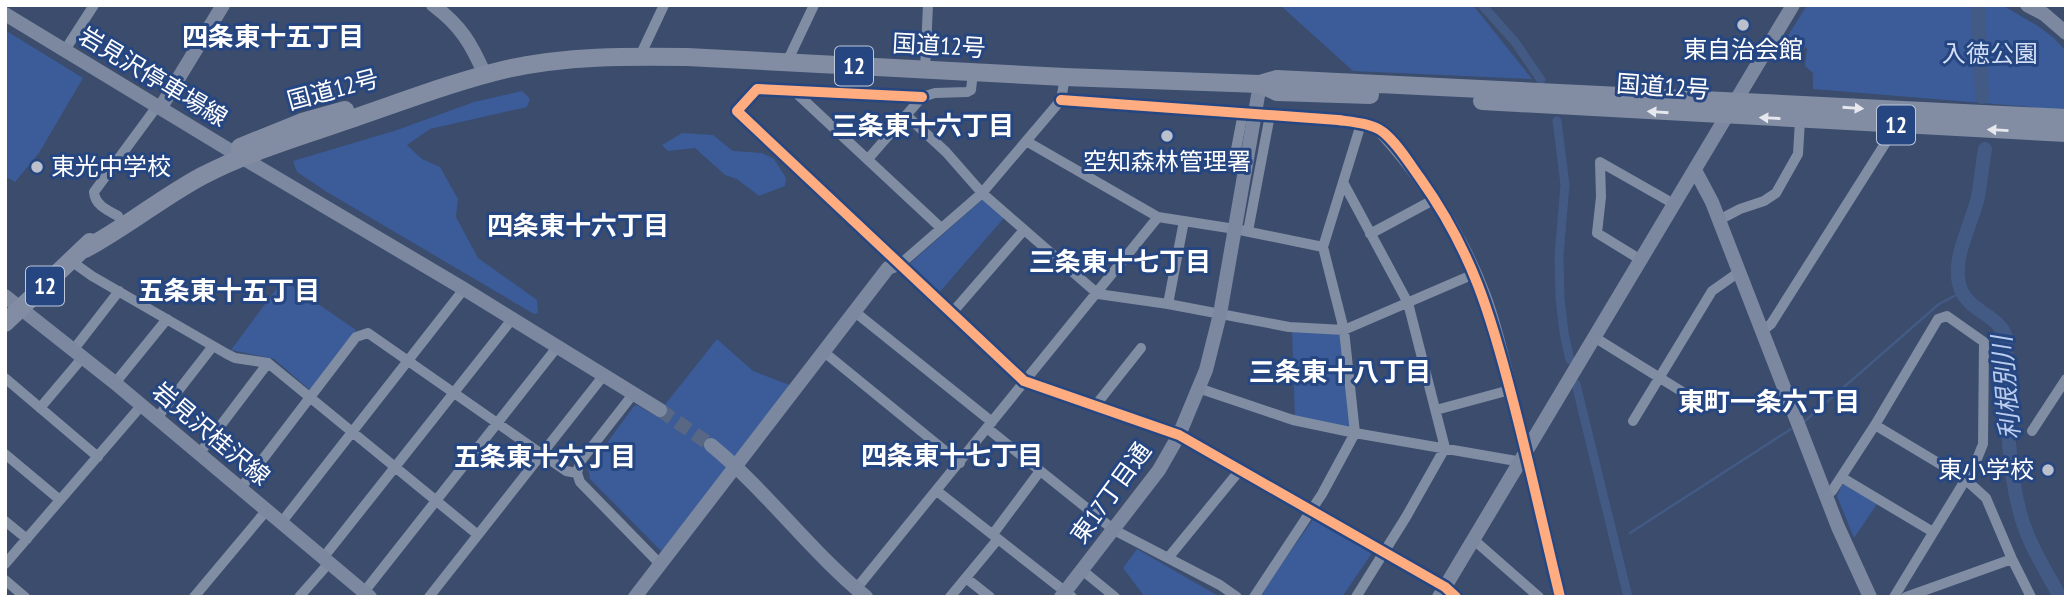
<svg xmlns="http://www.w3.org/2000/svg" width="2071" height="602" font-family="'PT Sans Narrow','Noto Sans JP',sans-serif">
  <rect width="100%" height="100%" fill="#3b4c6d"/>
  <path fill="#3b5c98" d="M1280,5h193l59,74 -179,-8z
    M1807,5h195l36,21 16,12 12,13v59l-253,-21v-16l-8,-7 2,-18 -23,-6z
    M5,30l78,48 -44,75 -24,29 -10,-6z
    M522,91l8,8 -3,8 -97,22 -23,16 15,14 18,8 18,32 -2,18 22,41 59,42 1,13 -4,1 -207,-122 -30,-20 -4,-11 104,-31 77,-28z
    M682,133l31,2 20,16 29,2 12,6 12,19 -1,8 -26,10 -22,-17 -12,-4 -30,-27 -27,3 -6,-6z
    M983,199l21,19 -67,77 -30,-29z
    M283,280l73,50 -46,60 -36,-31 -43,-9z
    M1292,330l50,3 9,96 -56,-11z
    M717,339l36,32 39,15 -129,167 -73,-74 -2,-10 46,-63 3,-1 19,11z
    M1842,485h4l31,19 -23,34 -17,-42z
    M1317,514l57,36 -32,47h-84z
    M1137,549l83,48h-75l-22,-29z"/>
  <g fill="none" stroke-linecap="round" stroke-linejoin="round">
    <path stroke="#435a84" stroke-width="2.5" d="M1805,421l134,-117 23,-12
      M1630,533l161,-104"/>
    <path stroke="#435a84" stroke-width="9" d="M1482,5l33,37 26,38
      M1557,121l8,64 -6,71 1,42 4,35 6,27
      M1576,384l52,213"/>
    <path stroke="#435a84" stroke-width="14" d="M1978,5l4,92
      M1985,149c-3,16 -4,32 -7,48 -6,28 -30,66 -16,95 10,20 37,24 44,45 2,56 -1,117 13,172 7,31 26,60 41,88"/>
    <path stroke="#586783" stroke-width="14" stroke-dasharray="14 7" stroke-linecap="butt" d="M660,410l51,35"/>
    <path stroke="#818da3" stroke-width="10" d="M65,50l29,-45
      M640,56l24,-51
      M787,62l27,-57
      M925,69l3,-64
      M793,90l148,138
      M922,97l-165,-8 -20,22 287,270 155,54 266,152 11,10
      M1061,100l184,13
      M1267,115c38,2 82,0 116,18
      M907,116l39,36 36,41 116,101 70,10 121,23 55,3 130,-56
      M1026,141l132,76 77,12 88,18 21,83 11,103 167,29
      M868,159l54,-62 13,-4 32,-1 4,-2 2,-18
      M1233,165l10,-52
      M1343,182l65,121 37,145 -39,69 -50,80
      M118,216c-11,-6 -23,-11 -24,-24l64,-87
      M1719,220l21,-11 24,-8 12,-8 22,-39 2,-34
      M1248,231l22,-116
      M1370,234l65,-35
      M1323,247l38,-123
      M1641,260l-44,-27 4,-36 -1,-35 74,42
      M71,261l21,15 135,78 8,4 33,5 210,172
      M898,264l7,-4 77,-67 79,-93 4,-23
      M1168,304l16,-83
      M855,312l137,110
      M951,314l73,-84
      M1762,331l9,-7 117,-185 5,-17
      M1594,337l87,54
      M74,349l45,-58
      M824,352l136,111
      M5,378l93,79
      M115,383l52,-64
      M1198,388l95,32 62,13 -33,61 -68,103
      M1095,406l46,-58
      M40,408l43,-51
      M1436,410l74,-20
      M157,418l56,-72
      M1633,421l79,-130 27,-19
      M1875,425l90,54 21,19 26,61 19,38
      M987,428l127,102 106,55 17,12
      M2032,431l34,-52
      M5,454l55,46
      M199,454l69,-91
      M577,473l3,-11 54,-69
      M1841,477l92,55
      M240,489l116,-152 12,-4 198,138 11,2 3,9 80,82
      M937,491l135,106
      M1826,496l6,-5 43,-66 63,-106 9,-3 37,26 -1,102 -8,20 -81,133
      M5,521l22,18
      M281,523l183,-234
      M993,534l47,-63
      M1474,540l65,57
      M323,558l190,-240
      M1168,558l72,-88
      M5,564l136,-158
      M1082,570l33,27
      M966,578l24,19
      M5,580l20,17
      M856,589l302,-372
      M364,592l194,-246
      M194,597l72,-86
      M299,597l30,-34
      M429,597l175,-222
      M950,597l48,-58
      M1906,597l106,-38"/>
    <path stroke="#7c889f" stroke-width="14" d="M433,5c28,21 38,38 52,70
      M2027,5l17,9 22,19
      M5,14l226,137 233,138 196,121
      M161,107l62,-102
      M1383,133c43,48 78,102 101,163 12,32 19,65 27,98 18,67 33,135 49,203
      M1695,170l17,32 126,325 32,70
      M5,296l110,87 255,214
      M711,445c56,46 99,106 155,152
      M635,597l253,-329 10,-4
      M1061,597l98,-127 20,-35 27,-65 14,-56 40,-230
      M1439,597l354,-592"/>
    <path stroke="#828da3" stroke-width="18" d="M1260,84l17,8 93,3
      M1482,101l584,32
      M240,147l62,-25 43,-12
      M85,249c40,-21 76,-51 117,-73 46,-24 95,-38 143,-55 54,-18 107,-39 162,-52 59,-13 120,-13 180,-12l378,20 195,7 17,-5 789,39
      M5,323l85,-81"/>
    <g stroke="#264682" stroke-width="15">
      <path id="cycleway" d="M922,97l-165,-8 -20,22 287,270 155,54 266,152 11,10
        M1061,100l277,20c14,2 33,3 45,12 15,12 26,31 37,46 52,73 71,137 93,223 17,65 31,130 47,196"/>
    </g>
    <use href="#cycleway" stroke="#ffac80" stroke-width="10"/>
  </g>
  <defs><path id="oneway-solid" d="M-6-.8H1V-3.2L6.5 0L1 3.2V.8H-6Z" transform="scale(1.75)"/></defs>
  <g fill="#e6e8ed">
    <use href="#oneway-solid" transform="translate(1853 108) rotate(4)"/>
    <use href="#oneway-solid" transform="translate(1658 112) rotate(-176)"/>
    <use href="#oneway-solid" transform="translate(1770 118) rotate(-177)"/>
    <use href="#oneway-solid" transform="translate(1998 130) rotate(-177)"/>
  </g>
  <g fill="#bac0cc" stroke="#264682" stroke-width="2.5">
    <circle cx="1743" cy="25" r="7"/>
    <circle cx="1167" cy="136" r="7"/>
    <circle cx="37" cy="167" r="7"/>
    <circle cx="2048" cy="470" r="7"/>
  </g>
  <g text-anchor="middle" stroke-width="6" stroke-linejoin="round" paint-order="stroke">
    <g fill="#264682" stroke="#bec8da" stroke-width="2">
      <rect x="835" y="46.5" width="38" height="39" rx="5"/>
      <rect x="1877" y="105.5" width="38" height="39" rx="5"/>
      <rect x="26" y="266.5" width="38" height="39" rx="5"/>
    </g>
    <g font-size="23" font-weight="bold" fill="#fff">
      <text x="854" y="74">12</text>
      <text x="1896" y="133">12</text>
      <text x="45" y="294">12</text>
    </g>
    <g font-size="24" fill="#fff" stroke="#264682">
      <text transform="translate(939 46) rotate(3)" y="8">国道12号</text>
      <text transform="translate(153 77) rotate(31)" y="8">岩見沢停車場線</text>
      <text transform="translate(1663 87) rotate(4)" y="8">国道12号</text>
      <text transform="translate(333 90) rotate(-15)" y="8">国道12号</text>
      <text transform="translate(211 434) rotate(40)" y="8">岩見沢桂沢線</text>
      <text transform="translate(1111 493) rotate(-54)" y="8">東17丁目通</text>
    </g>
    <g font-size="24" fill="#fff" stroke="#264682">
      <text x="1743" y="58">東自治会館</text>
      <text x="1167" y="170">空知森林管理署</text>
      <text x="51" y="175" text-anchor="start">東光中学校</text>
      <text x="2034" y="478" text-anchor="end">東小学校</text>
    </g>
    <g font-size="24" fill="#d2dff5" stroke="#264682">
      <text x="1990" y="62">入徳公園</text>
    </g>
    <g font-size="26" font-weight="bold" fill="#fff" stroke="#264682">
      <text x="273" y="46">四条東十五丁目</text>
      <text x="923" y="135">三条東十六丁目</text>
      <text x="578" y="235">四条東十六丁目</text>
      <text x="1120" y="271">三条東十七丁目</text>
      <text x="229" y="300">五条東十五丁目</text>
      <text x="1340" y="381">三条東十八丁目</text>
      <text x="1769" y="411">東町一条六丁目</text>
      <text x="952" y="465">四条東十七丁目</text>
      <text x="545" y="466">五条東十六丁目</text>
    </g>
    <g font-size="26" font-style="italic" fill="#bacdee" stroke="#264682">
      <text transform="translate(2006 388) rotate(-95)" y="9">利根別川</text>
    </g>
  </g>
  <rect width="2071" height="602" fill="none" stroke="#ffffff" stroke-width="14"/>
</svg>
